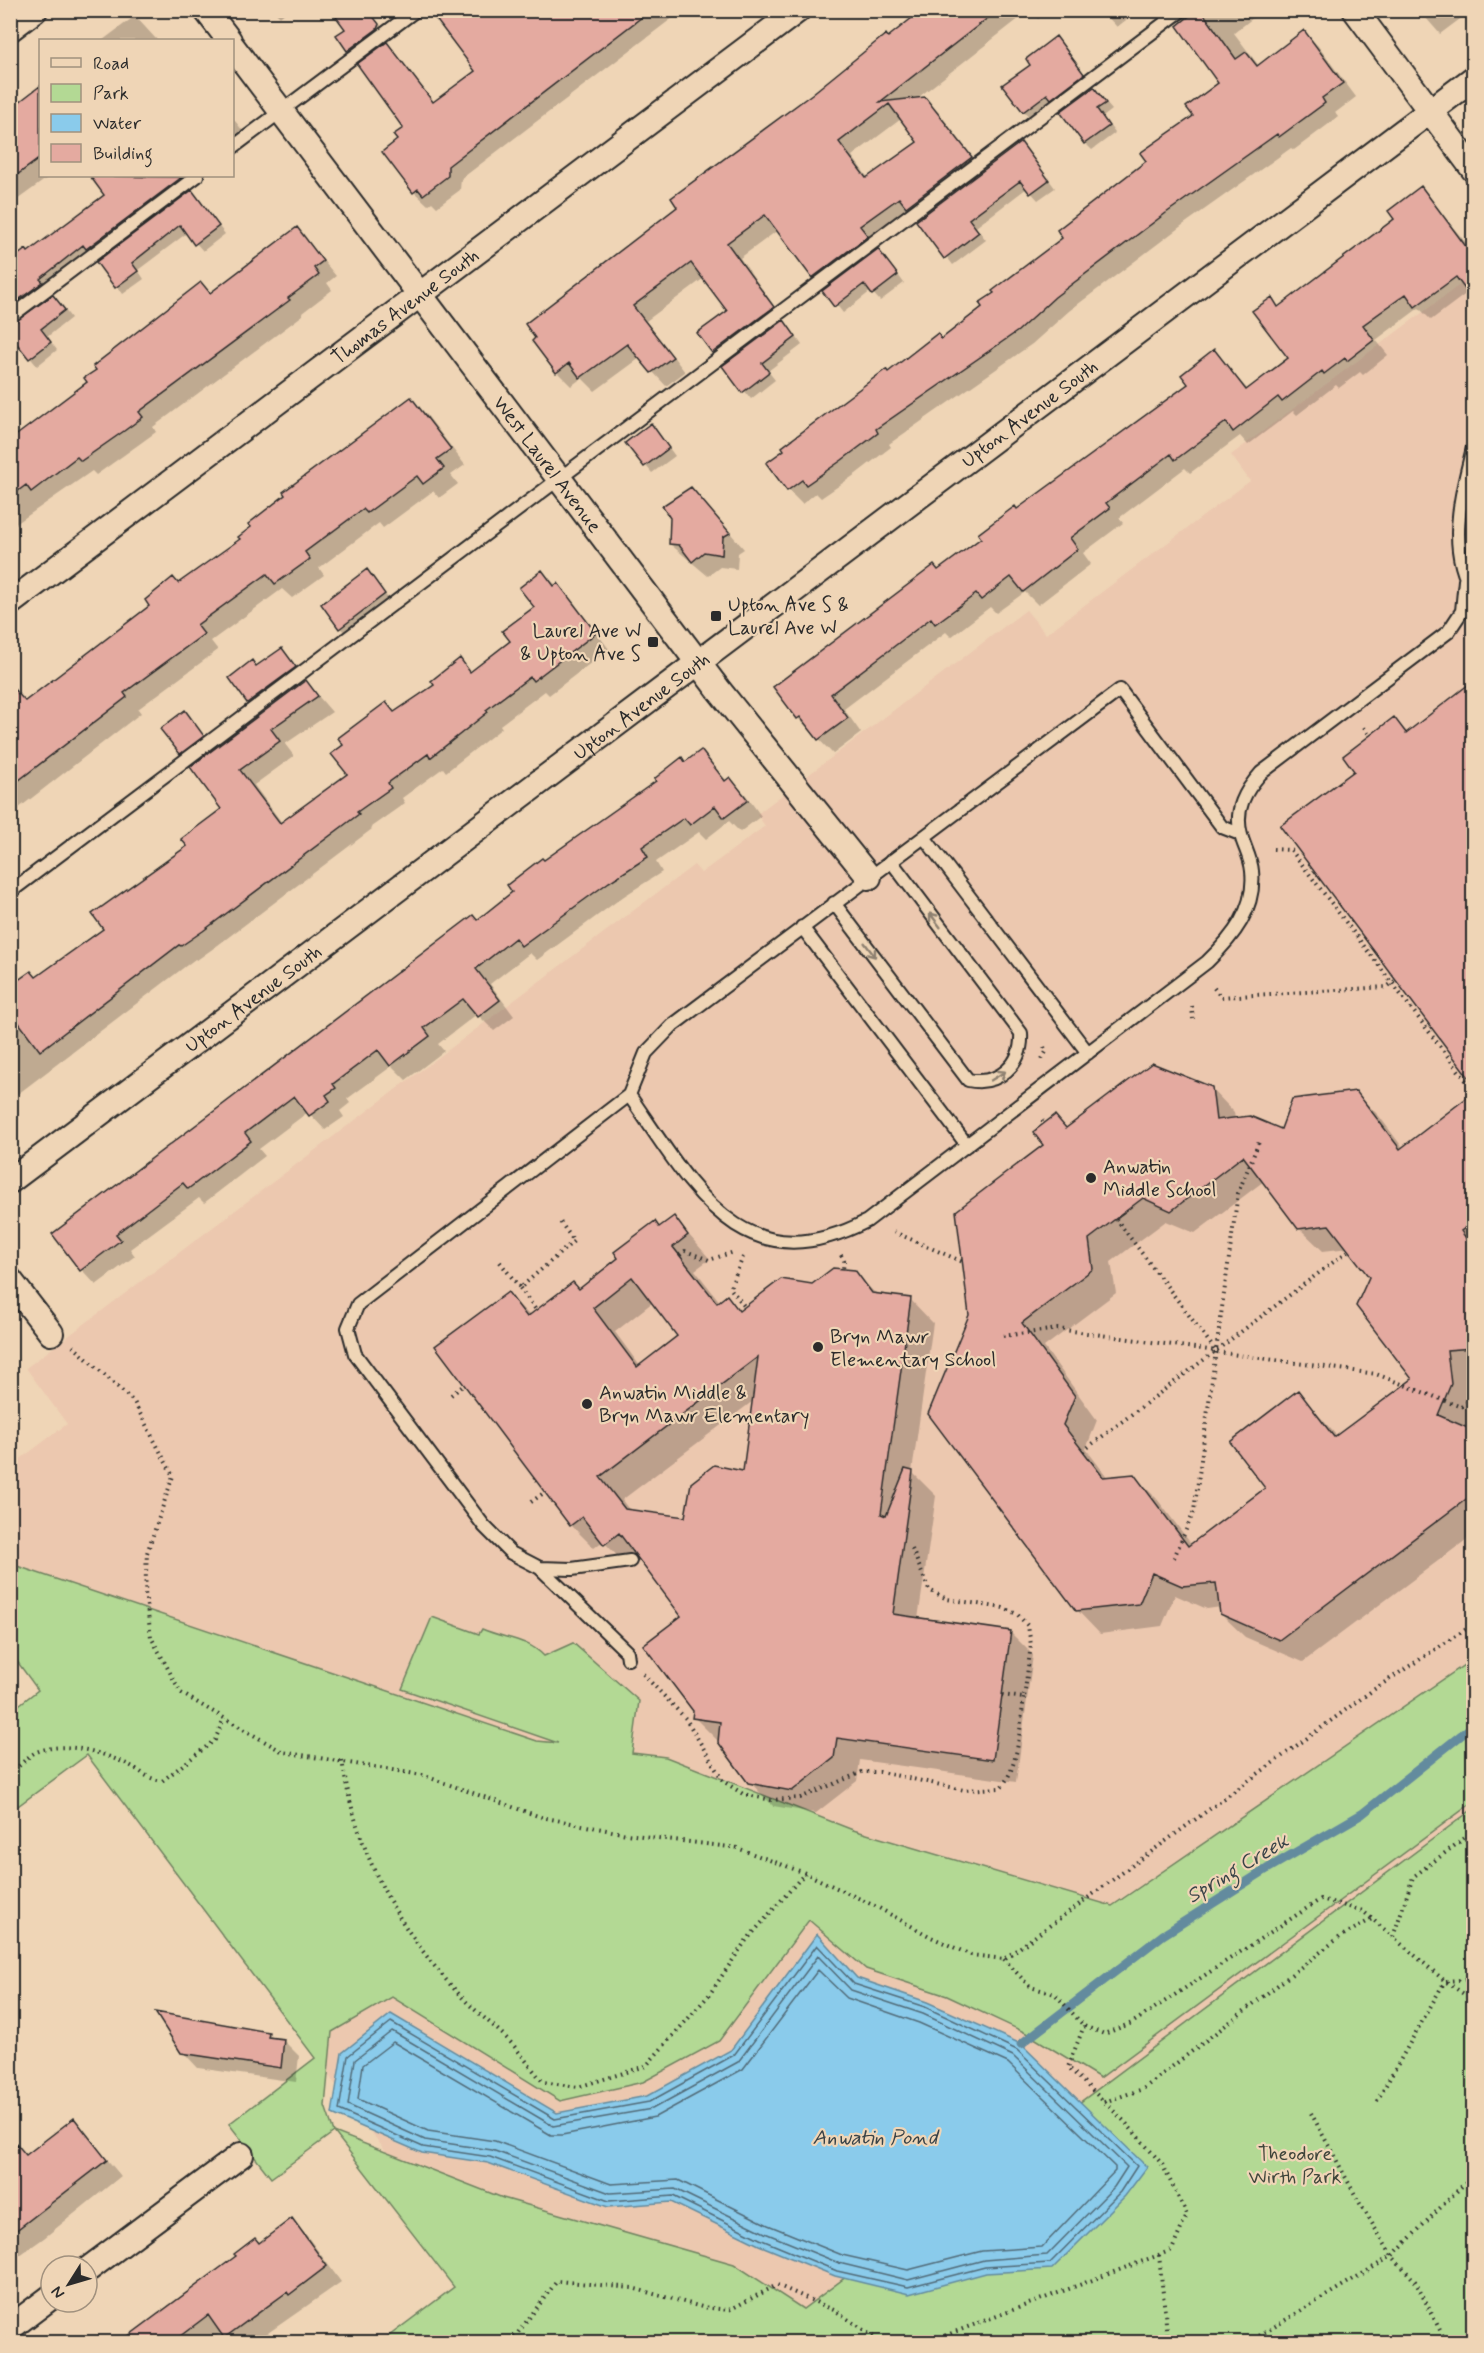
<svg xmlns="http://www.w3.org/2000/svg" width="1484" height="2353" font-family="Mynerve,sans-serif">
  <rect width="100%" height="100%" fill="#efd5b6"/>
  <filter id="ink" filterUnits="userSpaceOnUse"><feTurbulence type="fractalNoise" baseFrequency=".0167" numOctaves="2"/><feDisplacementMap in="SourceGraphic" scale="12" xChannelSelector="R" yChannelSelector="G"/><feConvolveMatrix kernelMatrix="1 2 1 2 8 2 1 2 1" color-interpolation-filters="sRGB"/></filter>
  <g filter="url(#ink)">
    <path fill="#ecc8af" d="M1473,275v1534l-715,533h-229l-518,-689v-187l56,-42 -41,-56 668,-503 7,8 64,-47 -8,-12 269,-204 20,24 204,-153 -19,-26z"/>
    <path fill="#b3d994" stroke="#6f8260" stroke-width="1.5" d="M11,1564l526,177 21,2 -156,-54 30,-72 47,17 3,-5c23,10 45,9 62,27l29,-13 66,58 -7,52 34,4 187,73 259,76 361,-247v143l-373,276 -74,-45 -79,-37 -81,-27 -57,-49 -90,121 -76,41 -83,19 -168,-104 -60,35 -7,74 9,26 169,66 231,66 69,45 670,-500v533h-1092l73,-55 -120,-155 -63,46 -42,-54 86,-66 -228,-303 -76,56v-100l27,-21 -27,-37z"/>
    <path fill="#8acbeb" stroke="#648b9e" stroke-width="1.5" d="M817,1934l40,44 70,24 94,42 126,123 -22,29 -73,73 -66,4 -77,21 -74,-18 -76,-31 -88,-43 -63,5 -120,-44 -66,-10 -90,-39 10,-61 49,-39 166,99 90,-17 84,-46z"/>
    <path fill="#0003" fill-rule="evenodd" d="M273,10h15l-8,7z
      M333,10h36l22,29 -4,5 48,59 115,-93h133l-222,169 -1,11 -23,17 -5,-5 -4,3 -14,-13 -30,-40 15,-12 6,-12 -43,-65 -24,-27 9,-7z
      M924,10h125l-11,9 -9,-8 -114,89 10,-1 14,14 45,58 44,-20 27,37 -17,12 -11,-12 -51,39 10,13 -33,25 -40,-53 -40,29 31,42 -24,18 -9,-10 -28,22 -65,-83 -38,28 62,87 -34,26 7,9 -24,19 -52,-66 30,-21 -25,-34 -58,43 39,51 -19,14 -26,-28 -45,33 -13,-13 -11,8 -14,-14 104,-149zM901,119l19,24 -52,35 -16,-22z
      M1101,10h38l-22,17z
      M1263,10l-29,23 25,33 45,-34 14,14 38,51 -21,16 3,4 -44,33 -3,-2 -111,79 -111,84 -37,33 -143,100 2,3 -35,27 -35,24 -5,-5 -14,11 -14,-14 101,-116 49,-39 4,5 123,-102 130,-122 25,-33 -42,-58 2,-2 -13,-12z
      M1419,10h53l-32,24z
      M135,16l22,24h-54z
      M1063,45l27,36 -59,38 -7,-8z
      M40,88v88h10l-40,29v-94z
      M1094,89l18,21 -9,7 12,16 -23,17 -7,-7z
      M232,117l14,18 -14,11z
      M92,176h44l3,4 5,-4h34l47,58 -22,17 -16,-18 -49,37 6,9 -21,15 -25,-35 -45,35 18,24 -24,19 10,13 -20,16 -27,-33v-54l18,-25 78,-59z
      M1420,188l47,56 4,-3 3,3v49l-3,-3 -40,30 -12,-12 -43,32 12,15 -25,20 -3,-3 -21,16 -3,-3 -39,30 -4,-4 -45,34 -8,-9 -50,37 -5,-5 -66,50 4,5 -40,30 8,11 -53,41 -13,-13 -29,21 -6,-6 -39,30 -5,-5 -102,77 17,24 -28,21 -35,-36 -23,-31 163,-116 252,-187 24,-33 34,39 42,-31 -19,-60 9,9 116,-89z
      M297,229l39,47 -9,7 5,7 -30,23 1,2 -150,112 3,5 -18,13 -42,30 -4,-4 -82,57v-86l79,-60 112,-98 11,10z
      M411,399l15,15 39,51 -14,10 7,9 -19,14 -6,-7 -50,37 -4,-5 -60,45 5,7 -32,23 -10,-9 -71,52 7,9 -80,59 3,4 -131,102v-105l15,-7 217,-163z
      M658,433l17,23 -23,17 -25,-30z
      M706,505l38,44 -6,4 -1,16 -17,-2 -12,9 -38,-32z
      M367,571l24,31 -43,33 -8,-7z
      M542,572l30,28 37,49 -60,46 -4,-4 -45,34 2,3 -56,44 -3,-4 -41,30 3,5 -34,24 1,2 -154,116 -21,15 -2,-1 -185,141v-116l26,-6 69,-49 118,-119 -31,-43 114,-85 26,30 -47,32 9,12 -40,29 28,38 67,-48 -4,-29 41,-42 9,9 41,-28 24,-25 12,13 40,-31 24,-35z
      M281,650l21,24 -46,35 -25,-31 26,-11z
      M1474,683v397l-192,-253 74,-55 38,-53 14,14z
      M185,712l25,31 -22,17 -7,-7z
      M701,752l26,29 3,-2 15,15 16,22 -21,16 -11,-11 -23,18 -7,-7 -43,30 6,10 -38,24 -87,64 -7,-7 -40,31 24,32 -20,15 -17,-17 -39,30 6,7 -38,29 -14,-14 -45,33 3,4 -10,8 4,6 -19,13 -17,-18 -49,37 6,7 -61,47 -5,-5 -69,51 5,7 -39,29 -14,-15 -28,-36 423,-312z
      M1211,1088l23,24 1,7 46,12 75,-38 23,23 24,32 71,-53v278h-5l5,36 -9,20 9,7v98l-171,128 -58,-25 -24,-23v-7l-14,2 -32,-14 -13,31 -62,8 -23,-24 -148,-196 138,-285zM1264,1181l35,47 24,23 26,-3 22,29 43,102 -77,57 -39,-44 -31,97 -75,56 -35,-46 -24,-24 -25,3 -22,-29 11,-29 -53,-73 72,-54 -5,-31 55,-41 29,12z
      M674,1218l36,41 -15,11 25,32 7,-5 14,15 113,-40 23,23 33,4 23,24 -21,149 24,24 -18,123 92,13 23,23 -17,127 -156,-22 -3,21 -41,32 -43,-7 -23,-24 -32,-41 -24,-24 -10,-101 -44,-58 -12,9 -25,-26 -9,7 -23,-23 -63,-231 22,22 50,-25zM653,1302l26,35 -39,29 -25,-34zM753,1401l-9,71 -58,47 -56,-8 -8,-11z
      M10,2029l9,9 -9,8z
      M268,2033l6,6 9,1 16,16 -3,26 -98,-14 -15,-16z
      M74,2120l47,56 -77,62 -34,24v-111l7,-5 10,10z
      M291,2220l16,16 34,46 -86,60h-24l-9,-10 -15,10h-79l-2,-3 58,-45z"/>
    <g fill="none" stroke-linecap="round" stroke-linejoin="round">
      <path stroke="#516b78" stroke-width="1.5" d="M817,1945l37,39 71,23 92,43 120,116 -17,26 -70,71 -65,4 -77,20 -71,-16 -75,-31 -89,-44 -64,5 -119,-44 -67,-10 -84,-37 9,-54 43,-34 164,97 94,-17 85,-47z
        M818,1956l33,34 72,24 90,42 114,111 -13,20 -67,68 -63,5 -76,20 -69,-17 -74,-30 -90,-44 -65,4 -118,-43 -67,-10 -77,-35 7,-45 37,-29 161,95 99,-17 86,-47z
        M818,1970l29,28 72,25 89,40 107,104v4l-73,76 -60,4 -74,19 -66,-15 -74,-30 -90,-45 -67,4 -116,-43 -67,-10 -70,-32 5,-34 30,-23 158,93h11l93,-18 88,-48z"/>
      <path stroke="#648b9e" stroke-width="9" d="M1021,2044l142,-109 104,-66 95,-55 112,-89"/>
    </g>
    <path fill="#e4aaa0" stroke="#2b2b2b" stroke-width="1.5" fill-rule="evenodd" d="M331,10h37l11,14 -2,5 -30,22 -11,-16 9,-6z
      M429,10h222l-203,156v10l-25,19 -5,-6 -5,4 -31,-41 15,-12 -4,-5 10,-7 -46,-64 30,-22 46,60 42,-31z
      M922,10h76l-118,92 45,-5 47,60 -66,50 -7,-9 -39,28 8,10 -56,42 -47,-63 -38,28 47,64 -62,46 -15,-20 30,-22 -36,-48 -58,43 40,51 -22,16 -24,-29 -47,34 -11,-15 -13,10 -24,-32 3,-3 -10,-14 152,-117 -6,-9 141,-104 74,-60 2,3zM889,104l28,38 -51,36 -27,-36z
      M1197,10h4l35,49 10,-7 11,14 47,-36 39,53 -21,15 3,5 -46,34 -2,-3 -111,79 -111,84 -37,34 -142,98 2,4 -36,27 -36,25 -4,-5 -15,11 -21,-28 18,-13 -2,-3 104,-78 2,3 50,-39 3,6 41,-32 -3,-4 15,-10 -2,-2 70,-53 -5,-8 89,-69 -6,-8 53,-37 -7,-9 32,-24 -41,-57z
      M1056,36l28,38 -33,25 -4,-5 -24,18 -21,-27 28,-20 -4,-6z
      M40,86v72l-30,22v-71z
      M1094,87l12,16 -9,6 12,17 -25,18 -24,-32z
      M1021,142l28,38 -19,14 -10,-13 -51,38 10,13 -35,27 -28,-38z
      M90,176l92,1 -96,72 -3,-4 -43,34 3,3 -33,24v-45l16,-12 2,3 76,-57z
      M1421,186l52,70v44l-17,-23 -41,30 -9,-13 -43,31 11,15 -27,21 -2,-3 -21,16 -2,-3 -40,31 -4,-5 -45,35 -7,-10 -51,38 -4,-6 -65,49 4,5 -40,30 8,11 -55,43 -12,-15 -30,23 -5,-6 -41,30 -4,-6 -39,30 -61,46 17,24 -30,22 -18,-23 -3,2 -24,-32 161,-122 4,5 43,-32 -3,-4 37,-28 2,3 171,-125 -7,-9 33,-26 32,41 42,-32 -36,-47 20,-14 6,10 116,-88 -6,-8z
      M192,190l27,36 -25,19 -14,-20 -48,38 6,8 -23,17 -19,-26z
      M297,227l26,34 -9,7 5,7 -31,23 2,2 -151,112 4,5 -19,14 -43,30 -4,-4 -46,35 -5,-7 -16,12v-57l77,-58 -3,-4 12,-8 -3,-4 108,-84 9,11z
      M878,249l20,26 -26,20 -8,-11 -30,23 -12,-16z
      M53,295l12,15 -24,19 10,13 -22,17 -19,-24v-10z
      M784,320l12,17 -34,26 7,9 -27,21 -20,-27z
      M411,397l40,52 -14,10 7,9 -21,16 -6,-8 -50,37 -4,-4 -58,43 5,7 -35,25 -8,-10 -70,51 7,9 -80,59 3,4 -117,90v-102l15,16 124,-95 -4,-6 28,-23 5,6 62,-44 -2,-2 13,-10 -3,-3 37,-29 -2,-3z
      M651,423l18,25 -25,19 -19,-24z
      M691,487l39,46 -7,4 -1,18 -18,-3 -12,10 -13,-17 -10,-1 1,-26 -8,-12z
      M367,569l18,25 -46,35 -18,-25z
      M542,570l12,16 4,-3 38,50 -63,48 -3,-4 -44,33 2,2 -58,46 -2,-4 -40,29 3,5 -34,24 2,2 -156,117 -22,15 -2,-1 -139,106 -30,-40v-25l21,-15 5,6 67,-48 -11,-15 95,-68 -6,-7 40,-30 -31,-42 116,-87 12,16 -47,33 9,12 -40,29 40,53 67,-49 -16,-20 12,-9 -5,-7 48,-36 8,10 40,-27 -3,-4 29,-23 10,14 40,-31 -8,-10 32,-24 -15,-19z
      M282,648l14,19 -49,36 -18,-25 23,-18 4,6z
      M1473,681v402l-193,-257 74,-55 -11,-15 51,-39 12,16z
      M185,710l19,26 -24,18 -20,-25z
      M701,750l24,31 5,-4 18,23 -24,18 -9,-12 -25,19 -6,-7 -42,29 6,10 -39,25 -88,64 -6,-8 -39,31 24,31 -22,17 -15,-18 -39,29 6,8 -40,30 -12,-16 -45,34 3,4 -10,7 4,6 -21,15 -15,-20 -49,37 6,8 -63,48 -5,-6 -67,51 5,6 -41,31 -28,-37 421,-319 4,5 35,-28 -5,-7 35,-27 2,2 112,-79 -2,-2 28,-22 3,5z
      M1152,1063l60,24 4,33 34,-4 31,13 11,-30 64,-8 44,58 73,-56v129l-12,9 12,17v100l-26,2 4,34 -13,31 30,13 5,66 -194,146 -59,-26 -4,-31 -34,3 -30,-13 -13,31 -63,7 -148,-197 41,-99 -13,-104 87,-66 -10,-13 22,-17 11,13zM1243,1156l55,73 31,-4 40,52 -13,29 56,73 -78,58 -36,-47 -68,52 35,46 -77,58 -54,-72 -31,3 -40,-52 12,-29 -53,-73 71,-54 -4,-30 54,-41 28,13z
      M674,1216l14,19 -15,12 44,56 10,-8 12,16 42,-32 31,5 21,-16 22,2 17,23 39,5 -30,216 5,2 19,-47 8,2 -20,143 118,17 -18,129 -156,-22 -3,20 -42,33 -44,-8 -30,-41 2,-20 -28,-4 1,-7 -50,-66 38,-29 -62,-83 -15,12 -22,-28 -12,9 -135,-180 73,-54 19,25 46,-35 6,7 39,-31 -4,-6 41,-31 4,6zM632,1277l45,59 -40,31 -44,-59zM758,1357l-15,114 -29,-6 -23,18 -6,34 -60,-8 -25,-32z
      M155,2012l114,20 -1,5 16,2 -3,29 -100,-15z
      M74,2118l33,42 -97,75v-99l16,19z
      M292,2218l35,48 -38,29 -2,-3 -63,46 -16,-23 -37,28h-52l117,-87 -2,-2 21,-16 4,5z"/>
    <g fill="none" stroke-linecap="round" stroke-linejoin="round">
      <g stroke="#2b2b2b" stroke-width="16">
        <path id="lane" d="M232,148l184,-138
          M10,317l187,-141
          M1474,444c-12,47 -29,105 0,149
          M1240,834l-18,-7 -102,-137 -447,335 -27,28 -17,42c63,90 111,191 238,126l340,-259c26,-25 49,-53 45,-91 -1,-13 -8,-24 -11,-36 -7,-25 4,-44 20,-62l187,-141 14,-21 3,-31
          M924,837l164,216
          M10,892l1172,-882
          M834,903l134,177c30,6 55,-15 53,-47l-130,-172
          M802,927l165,218
          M629,1095l-271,209 -10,24 7,26 129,172 27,27 29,15 32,1 58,-8
          M540,1568l87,84 1,7"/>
      </g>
      <g stroke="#2b2b2b" stroke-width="28">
        <g id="street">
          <path d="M206,10l23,30"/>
          <path d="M1355,10l119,160"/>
          <path d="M10,29l25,-19"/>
          <path id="s1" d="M232,46l486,643 151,188"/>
          <path id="s2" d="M10,603l788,-593"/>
          <path id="s3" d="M10,1181l1464,-1103"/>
          <path d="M10,1280l41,53"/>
          <path d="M87,2270l154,-115"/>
          <path d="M10,2328l41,-31"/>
        </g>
      </g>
      <path stroke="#2b2b2b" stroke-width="4" stroke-dasharray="1.5 4.5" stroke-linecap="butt" d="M1364,727l6,9
        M1273,849l18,1 183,241
        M1214,988l7,9 166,-10 9,-7
        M1192,1006l1,13
        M1042,1059l4,-7 -3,-8
        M1042,1120l3,3
        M1116,1219l100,132 22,-158 21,-51
        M894,1232l69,30
        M680,1255l5,-4 24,9 25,-8
        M841,1255l3,6 -1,8
        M743,1257l-13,31 15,19
        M500,1262l20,26 54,-47 -16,-22
        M520,1288l16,22
        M1003,1336l55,-7 158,22 -22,160 -21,49
        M73,1346l61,56 39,74 -26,77 -2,39 6,45 30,56 22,13 80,46 139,23 119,42 86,17 110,14 68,25 72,34 54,30 40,18 33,4 369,-269 101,-66
        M1217,1352l159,22 85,33 13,-10
        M451,1395l13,-10
        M1083,1451l265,-200
        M531,1502l14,-10
        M912,1549l17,41 18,9 56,9 14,6 11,12 3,19 -7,53 -22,-3
        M643,1674l43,45 37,62 20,13 28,6 29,-2 62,-26h18l84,18 36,-2c19,-18 20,-65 24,-90
        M342,1760c14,92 53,165 116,233 17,19 39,34 56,53 10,12 19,24 29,36l35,5 68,-21 63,-71 36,-53 60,-69
        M10,1774c9,-7 19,-20 29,-23 30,-10 64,2 90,14 14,7 16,13 33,16l53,-41 9,-22
        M1474,1831l-61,46 -20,60 52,44 29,20
        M1004,1959l26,28 25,7 29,32 20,8 28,-11 189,-124 42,12 30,26
        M1446,1981l28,-2
        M1377,2101l68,-120
        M1104,2102l39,-13 197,-152 32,-18
        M1311,2113l48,89 33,54 23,25 31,61
        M1159,2255l9,87
        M511,2342l46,-61 75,7 70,19 27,3 48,-25 59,26 45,31
        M928,2342l244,-92 15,-35 -25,-51 -37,-42 -57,-55 16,-41
        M1249,2342l143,-86 82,-82"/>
      <use href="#lane" stroke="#efd5b6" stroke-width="12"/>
      <use href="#street" stroke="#efd5b6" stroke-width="24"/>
    </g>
    <defs><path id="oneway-shaft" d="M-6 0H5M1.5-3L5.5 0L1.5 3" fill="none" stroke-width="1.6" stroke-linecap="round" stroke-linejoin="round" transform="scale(1.5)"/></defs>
    <g stroke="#8d8070">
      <use href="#oneway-shaft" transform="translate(935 920) rotate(-127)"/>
      <use href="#oneway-shaft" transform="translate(870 950) rotate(53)"/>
      <use href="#oneway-shaft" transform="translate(998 1076) rotate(-32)"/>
    </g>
  </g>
  <g fill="#2b2b2b" stroke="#efd5b6" stroke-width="2">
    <rect x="710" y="610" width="12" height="12" rx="3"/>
    <rect x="647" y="636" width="12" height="12" rx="3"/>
    <circle cx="1091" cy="1178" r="6"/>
    <circle cx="818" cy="1347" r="6"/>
    <circle cx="587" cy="1404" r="6"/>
  </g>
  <g text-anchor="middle" stroke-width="4.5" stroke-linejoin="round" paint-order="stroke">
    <g font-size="20" fill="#2b2b2b" stroke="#efd5b6">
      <text dy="7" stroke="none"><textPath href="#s2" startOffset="494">Thomas Avenue South</textPath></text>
      <text dy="7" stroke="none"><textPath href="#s3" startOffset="1276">Upton Avenue South</textPath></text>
      <text dy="7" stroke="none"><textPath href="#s1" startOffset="524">West Laurel Avenue</textPath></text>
      <text dy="7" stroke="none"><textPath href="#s3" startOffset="790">Upton Avenue South</textPath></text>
      <text dy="7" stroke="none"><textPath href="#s3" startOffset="304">Upton Avenue South</textPath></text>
    </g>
    <g font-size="20" fill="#2b2b2b" stroke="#efd5b6" text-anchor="start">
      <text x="728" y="611">Upton Ave S &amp;<tspan x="728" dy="23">Laurel Ave W</tspan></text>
      <text x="641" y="637" text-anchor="end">Laurel Ave W<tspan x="641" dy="23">&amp; Upton Ave S</tspan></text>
      <text x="1103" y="1173">Anwatin<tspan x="1103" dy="23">Middle School</tspan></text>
      <text x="830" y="1343">Bryn Mawr<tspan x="830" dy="23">Elementary School</tspan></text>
      <text x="599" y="1399">Anwatin Middle &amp;<tspan x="599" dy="23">Bryn Mawr Elementary</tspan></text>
    </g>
    <g font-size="20" fill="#3f453b" stroke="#efd5b6">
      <text x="1295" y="2160">Theodore<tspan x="1295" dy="23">Wirth Park</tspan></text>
    </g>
    <g font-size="21" font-style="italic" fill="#394348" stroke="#efd5b6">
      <text transform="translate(1237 1868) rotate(-31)" y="7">Spring Creek</text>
      <text x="875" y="2144">Anwatin Pond</text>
    </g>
  </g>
  <rect width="1484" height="2353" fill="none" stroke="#efd5b6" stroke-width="36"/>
  <rect x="18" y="18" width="1448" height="2317" fill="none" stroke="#2b2b2b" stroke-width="2" filter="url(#ink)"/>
  <rect x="39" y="39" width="195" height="138" fill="#efd5b6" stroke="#a1917e" stroke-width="1.5"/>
  <rect x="51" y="58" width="30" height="9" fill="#efd5b6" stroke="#a1917e" stroke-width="1.5"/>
  <text x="93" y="69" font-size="18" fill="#2b2b2b">Road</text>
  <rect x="51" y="84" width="30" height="18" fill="#b3d994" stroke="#a1917e" stroke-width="1.5"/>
  <text x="93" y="99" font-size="18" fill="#2b2b2b">Park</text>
  <rect x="51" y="114" width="30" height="18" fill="#8acbeb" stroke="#a1917e" stroke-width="1.5"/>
  <text x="93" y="129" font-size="18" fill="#2b2b2b">Water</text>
  <rect x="51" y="144" width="30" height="18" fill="#e4aaa0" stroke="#a1917e" stroke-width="1.5"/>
  <text x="93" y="159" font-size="18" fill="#2b2b2b">Building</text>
  <g transform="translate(69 2284) rotate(233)"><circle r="28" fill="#efd5b6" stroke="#a1917e" stroke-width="1.5"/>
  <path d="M0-4.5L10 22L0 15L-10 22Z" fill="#2b2b2b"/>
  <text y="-9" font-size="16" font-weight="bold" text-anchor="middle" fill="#2b2b2b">N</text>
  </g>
</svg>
